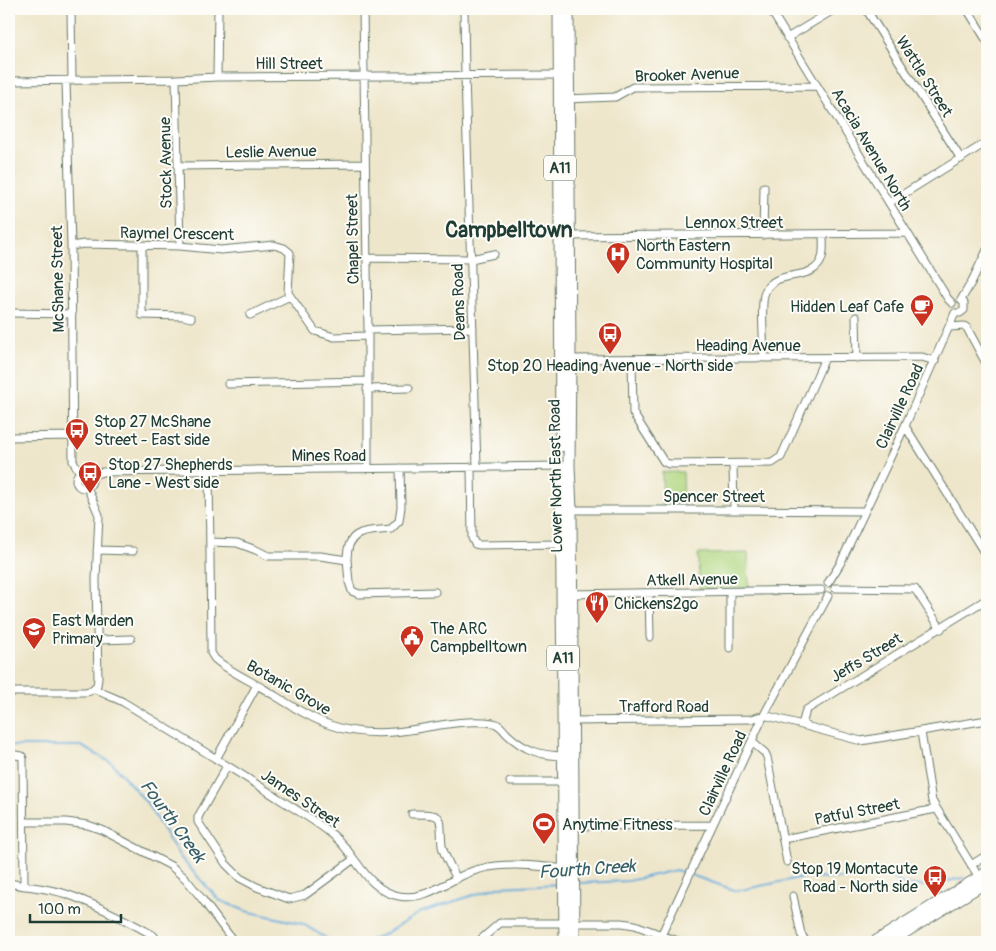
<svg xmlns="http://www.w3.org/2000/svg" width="996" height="951" font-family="Pangolin,sans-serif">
  <rect width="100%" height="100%" fill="#fdfcf7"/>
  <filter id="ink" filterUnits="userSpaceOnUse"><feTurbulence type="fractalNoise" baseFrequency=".02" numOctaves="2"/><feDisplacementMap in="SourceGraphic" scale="10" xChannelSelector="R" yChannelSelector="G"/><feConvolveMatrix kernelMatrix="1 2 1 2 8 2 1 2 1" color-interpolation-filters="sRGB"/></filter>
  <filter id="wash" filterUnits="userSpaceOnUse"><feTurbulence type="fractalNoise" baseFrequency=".0096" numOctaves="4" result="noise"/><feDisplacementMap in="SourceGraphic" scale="20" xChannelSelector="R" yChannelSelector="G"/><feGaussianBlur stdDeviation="1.12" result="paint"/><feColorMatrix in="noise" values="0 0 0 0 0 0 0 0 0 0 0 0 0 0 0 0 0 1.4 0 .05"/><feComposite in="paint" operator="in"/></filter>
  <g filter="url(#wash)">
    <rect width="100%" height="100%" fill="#eee6ca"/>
    <path fill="#b0d781" stroke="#688a5a" d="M662,472h21l1,34 -21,1z
      M748,553l1,35 -50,1 -1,-35z"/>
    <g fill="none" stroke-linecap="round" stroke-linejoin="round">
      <path stroke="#67acdd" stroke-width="2" d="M9,746h72l31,17 34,39 34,55 39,43 27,11 57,13 28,17 9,1
        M691,875l46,16 66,-14 55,2 27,-5 18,10 19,2 41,-8
        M579,883l49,-2 48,-11 11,4
        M365,942l18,-7 36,-22 79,-26 63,-3"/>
    </g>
  </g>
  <g filter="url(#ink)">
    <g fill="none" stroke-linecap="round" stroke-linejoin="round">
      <g stroke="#677868" stroke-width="9">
        <path id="street" d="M71,9l1,72
          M363,9l5,321v138
          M464,9l1,67 12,391
          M770,9l178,290 4,4
          M866,9l95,150
          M967,9l20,32
          M787,38l48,-29
          M217,77l1,-68
          M176,79l4,167
          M9,81l167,-2 41,-2 346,-2
          M66,82l5,164 2,215 7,12
          M565,99l50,-2 18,-10 184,-1
          M179,166l185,-2
          M889,203l98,-61
          M763,235l1,-48
          M567,236l340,-3
          M71,246l13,-2 96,2 41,4 53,-5 10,3 6,5 -2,40 27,38 19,6 34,-1
          M142,246v69l41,1 8,2
          M366,258l105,1 23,-5
          M961,300l10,-17 16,-33
          M9,313l63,1
          M955,313h5l4,-3v-7l-3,-3
          M250,315l40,-19
          M856,317l1,41
          M950,327l14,-1 3,2 20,37
          M368,330l105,-2
          M764,358c0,-15 -4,-55 1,-66 10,-25 49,-8 57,-34 2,-7 1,-16 1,-23
          M568,359l354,-2 13,4
          M632,359l1,54 31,49 5,2 103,-1 9,-6 44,-99
          M228,384l139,-3
          M367,389l42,-1
          M905,426l82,131
          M9,437l64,-1
          M733,464l1,46
          M471,467l1,71 3,6 5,1 83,-1
          M209,469l2,176v8l4,6c14,12 32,20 49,30 46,28 72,48 130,43 32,-3 67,-14 99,-9 7,1 9,6 14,11 18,17 35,22 59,22
          M76 480a8 8 0 1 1 16 0a8 8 0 1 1-16 0Z
          M91,476l11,-4 463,-6
          M87,487l12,28 -3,65 2,99 -1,6 -3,3
          M568,510h166l131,1
          M210,542l27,1 19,7 12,6h52l27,4 2,22 3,9 7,3 76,-2
          M97,550l36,1
          M347,560c0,-32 19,-28 44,-31l8,-8 2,-14 -1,-39
          M828,583l12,-19 65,-138 50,-113
          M835,588l80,1 26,40
          M730,592v56
          M649,593l1,44
          M569,594l252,-4
          M98,640l33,-1
          M94,688c8,6 20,9 29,14 53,32 106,64 158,98 17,11 37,22 53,36 23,19 32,54 65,60 30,6 53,-21 81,-27 27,-7 59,-3 86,0
          M9,692h76l5,-1 4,-3
          M570,721l182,-2 12,-4 38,10 4,-15 181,-111
          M802,725l59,16 126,-21
          M921,732l11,69 48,78
          M752,742l13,11 2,4 20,105
          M9,754l13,2 1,3 1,127
          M216,759l41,-74
          M227,766l-29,51v5l28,42 14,14 17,9 32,12 16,-4 49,-36
          M510,782h53
          M412,814c35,0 27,1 30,32 2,10 10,23 15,33
          M25,822h41l22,3 14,5 69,36 15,13 16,20 32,43
          M573,826l139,-1
          M783,839l153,-30
          M971,865l16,-10
          M9,883c19,4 39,5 57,11 30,10 58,25 85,40l3,2 3,6
          M793,896l8,38 5,8
          M478,942l22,-19h122l13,2 45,17
          M658,942l106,-227 64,-119"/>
      </g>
      <g stroke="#677868" stroke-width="12">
        <path id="secondary" d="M874,942l113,-70
          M890,942l97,-60"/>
      </g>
      <g stroke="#677868" stroke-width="13">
        <path id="primary" d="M559,9l2,437
          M568,9l2,350 -1,107 2,44 3,432
          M561,469l4,473"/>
      </g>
      <use href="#street" stroke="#fff" stroke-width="7"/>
      <use href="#secondary" stroke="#fff" stroke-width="10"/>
      <use href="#primary" stroke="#fff" stroke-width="11"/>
    </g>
  </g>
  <defs>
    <g id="hospital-pin" transform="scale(1.25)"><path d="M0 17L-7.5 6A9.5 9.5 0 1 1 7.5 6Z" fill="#c8321e" stroke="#fdfcf7"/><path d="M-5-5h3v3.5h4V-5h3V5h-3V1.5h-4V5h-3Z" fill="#fff"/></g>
    <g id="cafe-pin" transform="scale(1.25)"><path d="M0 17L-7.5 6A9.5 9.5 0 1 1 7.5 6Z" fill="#c8321e" stroke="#fdfcf7"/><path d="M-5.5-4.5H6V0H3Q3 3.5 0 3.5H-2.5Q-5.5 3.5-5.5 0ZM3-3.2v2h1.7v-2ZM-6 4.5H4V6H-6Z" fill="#fff"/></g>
    <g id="bus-pin" transform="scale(1.25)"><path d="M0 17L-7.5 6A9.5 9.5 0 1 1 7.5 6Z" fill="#c8321e" stroke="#fdfcf7"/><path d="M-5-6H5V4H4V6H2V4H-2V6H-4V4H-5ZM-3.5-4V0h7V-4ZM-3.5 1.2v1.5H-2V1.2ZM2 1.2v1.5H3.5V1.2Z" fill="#fff"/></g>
    <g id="restaurant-pin" transform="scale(1.25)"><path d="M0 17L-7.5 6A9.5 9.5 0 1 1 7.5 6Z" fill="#c8321e" stroke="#fdfcf7"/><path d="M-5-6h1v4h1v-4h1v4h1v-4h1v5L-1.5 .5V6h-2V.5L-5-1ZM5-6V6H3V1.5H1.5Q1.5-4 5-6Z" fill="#fff"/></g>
    <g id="school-pin" transform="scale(1.25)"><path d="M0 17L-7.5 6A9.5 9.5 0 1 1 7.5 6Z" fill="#c8321e" stroke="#fdfcf7"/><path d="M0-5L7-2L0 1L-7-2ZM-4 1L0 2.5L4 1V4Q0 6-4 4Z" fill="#fff"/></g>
    <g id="civic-pin" transform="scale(1.25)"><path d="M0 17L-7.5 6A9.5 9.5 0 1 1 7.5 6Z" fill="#c8321e" stroke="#fdfcf7"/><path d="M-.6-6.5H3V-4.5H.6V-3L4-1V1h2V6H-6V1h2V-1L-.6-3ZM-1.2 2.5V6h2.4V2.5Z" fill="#fff"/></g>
    <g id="stadium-pin" transform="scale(1.25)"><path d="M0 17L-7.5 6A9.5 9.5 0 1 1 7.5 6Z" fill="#c8321e" stroke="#fdfcf7"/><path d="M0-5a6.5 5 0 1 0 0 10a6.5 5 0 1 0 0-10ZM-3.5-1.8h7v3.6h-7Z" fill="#fff"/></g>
  </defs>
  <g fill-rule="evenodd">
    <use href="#hospital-pin" x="618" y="254"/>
    <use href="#cafe-pin" x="922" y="306"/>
    <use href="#bus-pin" x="610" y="334"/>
    <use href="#bus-pin" x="77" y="430"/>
    <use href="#bus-pin" x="90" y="473"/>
    <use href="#restaurant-pin" x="597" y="603"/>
    <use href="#school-pin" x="34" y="629"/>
    <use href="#civic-pin" x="412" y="637"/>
    <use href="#stadium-pin" x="544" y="824"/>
    <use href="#bus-pin" x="935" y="877"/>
  </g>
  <g text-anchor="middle" stroke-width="4" stroke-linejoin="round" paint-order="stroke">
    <g fill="#fdfcf7" stroke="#62766e" stroke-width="1">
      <rect x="544" y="155.5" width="32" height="25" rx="4"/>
      <rect x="547" y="645.5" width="32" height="25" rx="4"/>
    </g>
    <g font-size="15" font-weight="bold" fill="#1f3d34">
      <text x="560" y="173">A11</text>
      <text x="563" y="663">A11</text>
    </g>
    <g font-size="16" fill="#1f3d34" stroke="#fdfcf7">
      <text x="289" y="69">Hill Street</text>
      <text transform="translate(687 74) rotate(-2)" y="6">Brooker Avenue</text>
      <text transform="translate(925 76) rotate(58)" y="6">Wattle Street</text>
      <text transform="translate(872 149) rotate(59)" y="6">Acacia Avenue North</text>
      <text transform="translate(271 151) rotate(-1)" y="6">Leslie Avenue</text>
      <text transform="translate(165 163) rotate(-91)" y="6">Stock Avenue</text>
      <text x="734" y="228">Lennox Street</text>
      <text transform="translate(177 233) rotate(1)" y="6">Raymel Crescent</text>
      <text transform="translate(352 239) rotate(-91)" y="6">Chapel Street</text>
      <text transform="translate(57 279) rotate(-91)" y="6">McShane Street</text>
      <text transform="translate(458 302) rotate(-92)" y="6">Deans Road</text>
      <text x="748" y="351">Heading Avenue</text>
      <text transform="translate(899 406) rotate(-65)" y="6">Clairville Road</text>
      <text x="329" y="461">Mines Road</text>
      <text transform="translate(555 476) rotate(-91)" y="6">Lower North East Road</text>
      <text x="714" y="502">Spencer Street</text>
      <text transform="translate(692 579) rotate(-1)" y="6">Atkell Avenue</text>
      <text transform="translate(866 657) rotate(-31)" y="6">Jeffs Street</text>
      <text transform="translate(289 687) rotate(30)" y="6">Botanic Grove</text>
      <text x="664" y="712">Trafford Road</text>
      <text transform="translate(722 773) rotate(-65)" y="6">Clairville Road</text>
      <text transform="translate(301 798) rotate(34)" y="6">James Street</text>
      <text transform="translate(857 811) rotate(-11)" y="6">Patful Street</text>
    </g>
    <g font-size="16" fill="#1f3d34" stroke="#fdfcf7" text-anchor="start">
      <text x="636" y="251">North Eastern<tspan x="636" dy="18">Community Hospital</tspan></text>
      <text x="904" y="312" text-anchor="end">Hidden Leaf Cafe</text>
      <text x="610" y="371" text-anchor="middle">Stop 20 Heading Avenue - North side</text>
      <text x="94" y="427">Stop 27 McShane<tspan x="94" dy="18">Street - East side</tspan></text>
      <text x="108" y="470">Stop 27 Shepherds<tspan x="108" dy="18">Lane - West side</tspan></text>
      <text x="614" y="609">Chickens2go</text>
      <text x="52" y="626">East Marden<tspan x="52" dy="18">Primary</tspan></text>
      <text x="430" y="634">The ARC<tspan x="430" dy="18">Campbelltown</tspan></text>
      <text x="562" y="830">Anytime Fitness</text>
      <text x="918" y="874" text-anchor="end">Stop 19 Montacute<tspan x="918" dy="18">Road - North side</tspan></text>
    </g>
    <g font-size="18" font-style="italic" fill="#355e67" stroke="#fdfcf7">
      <text transform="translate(173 821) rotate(54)" y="6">Fourth Creek</text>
      <text transform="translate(587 869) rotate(-4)" y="6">Fourth Creek</text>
    </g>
    <g font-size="21" font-weight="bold" fill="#1f3d34" stroke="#fdfcf7">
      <text x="509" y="237">Campbelltown</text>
    </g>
  </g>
  <rect width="996" height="951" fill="none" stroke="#fdfcf7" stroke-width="30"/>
  <path d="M30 914v8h91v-8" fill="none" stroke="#1f3d34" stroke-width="2.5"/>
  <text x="38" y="914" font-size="15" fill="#1f3d34" stroke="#fdfcf7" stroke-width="4" paint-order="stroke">100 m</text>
</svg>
